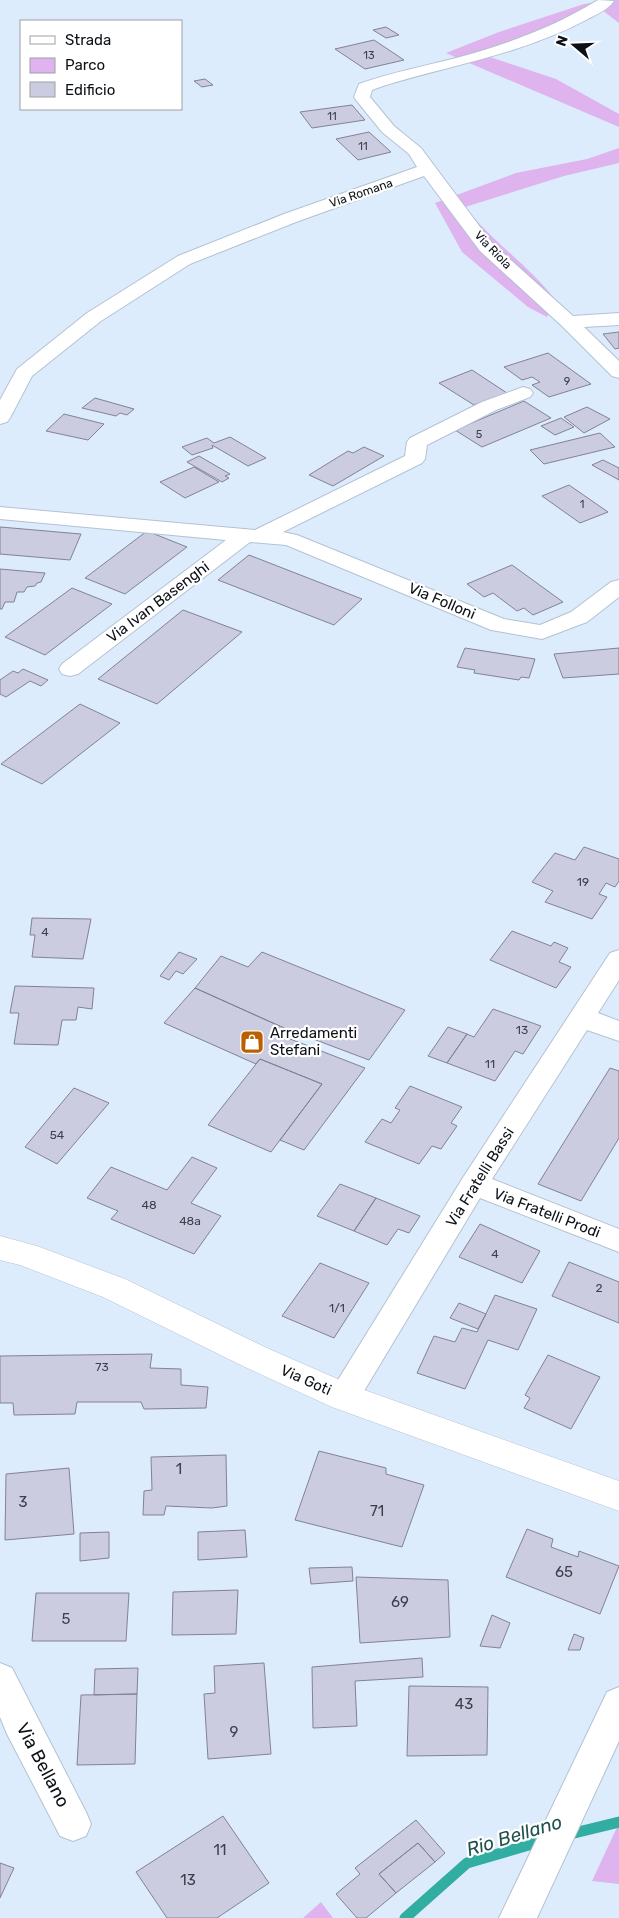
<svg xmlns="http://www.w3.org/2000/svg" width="619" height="1918" font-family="Rubik,sans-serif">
  <rect width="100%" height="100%" fill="#ddecfd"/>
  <path fill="#deb3ee" d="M608,0h11v23l-17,-13 -48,24 -64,23 66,22 63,35v13l-173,-74 53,-21 85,-28z
    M619,148v15l-55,13 -99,31c27,35 65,59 91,94l-9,16 -19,-10 -66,-55 -27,-49 81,-30 71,-14z
    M619,1823v61l-27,-3z
    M321,1902l12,16h-30z"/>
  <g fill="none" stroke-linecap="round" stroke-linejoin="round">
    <path stroke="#31ada1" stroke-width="11" d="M566,1835l53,-13
      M405,1918l62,-55 79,-23"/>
  </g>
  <path fill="#cccce1" stroke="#818295" d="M386,27l13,8 -13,3 -13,-8z
    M374,40l30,20 -39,9 -30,-20z
    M205,79l8,6 -11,2 -8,-6z
    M352,105l13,15 -53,8 -12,-16z
    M369,132l22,20 -33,8 -22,-21z
    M619,332v16l-4,1 -12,-15z
    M548,353l43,31 -42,13 -17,-12 8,-3 -8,-5 -10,3 -18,-13z
    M472,370l35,23 -33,12 -35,-22z
    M95,398l39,11 -7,6 -7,-2 -4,3 -34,-8z
    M524,401l27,17 -69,29 -27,-17z
    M587,407l23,12 -26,14 -20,-16z
    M64,414l40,10 -16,16 -42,-9z
    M561,418l13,9 -19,8 -14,-9z
    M600,433l15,14 -71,17 -14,-14z
    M230,437l36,21 -18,8 -36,-21 1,3 -21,7 -10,-8 25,-9 7,5z
    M364,447l20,9 -51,30 -24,-11 39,-24 5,2z
    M199,456l31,18 -5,2 4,2 -7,4 -35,-20z
    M603,460l16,8v12l-27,-15z
    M194,467l25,15 -34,16 -25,-16z
    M569,485l39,27 -28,11 -38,-27z
    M0,527l12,1 69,6 -11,26 -70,-6z
    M147,531l40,16 -62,47 -40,-16z
    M249,555l113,44 -28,26 -116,-45z
    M512,565l51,37 -30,13 -9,-7 -7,3 -24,-18 -9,4 -17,-13z
    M0,569l45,4 -4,9 -4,1 -2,3 -8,1 -3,5h-7l-3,10h-9l-3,7h-2z
    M72,588l40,16 -67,51 -40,-18z
    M183,610l59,22 -85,72 -59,-25z
    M465,648l51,8 19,3 -6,19 -8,-1 -2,3 -45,-7 1,-3 -18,-3z
    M619,648v26l-56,4 -9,-24z
    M23,669l25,11 -7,6 -11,-5 -24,16 -6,-3v-14l13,-9 5,2z
    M80,704l40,19 -78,61 -41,-20z
    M584,847l35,12v22l-4,6 -9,-4 -7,11 8,3 -15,22 -47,-17 8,-11 -21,-9 23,-29 20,7z
    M32,918l59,1 -8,40 -51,-2 3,-22h-5z
    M512,931l39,15 3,-4 14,6 -9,14 12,5 -15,21 -66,-28z
    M179,952l18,7 -14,15 -7,-3 -7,9 -9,-4z
    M262,952l143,58 -36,50 -85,-32 -89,-40 26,-32 27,11z
    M15,986l79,2 -2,21 -14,-2 -2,13h-14l-4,25 -44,-1 5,-31h-9z
    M195,988l89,40 -4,7 85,33 -61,82 -24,-10 42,-56 -62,-25 -4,5 -92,-41z
    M493,1009l48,17 -18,28 -8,-3 -20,30 -48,-18 20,-29 7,3z
    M448,1027l19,7 -20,29 -19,-7z
    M260,1059l62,25 -51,68 -63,-27z
    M610,1068l9,3v67l-38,63 -43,-17z
    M410,1086l52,21 -11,16 6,3 -16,23 -9,-3 -13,18 -54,-22 17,-23 9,4 9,-13 -5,-2z
    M74,1088l35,15 -52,61 -32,-17z
    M192,1157l25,11 -26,35 30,13 -27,38 -83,-35 7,-8 -31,-13 24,-31 56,23z
    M340,1184l36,14 -22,33 -37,-15z
    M376,1198l44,18 -11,17 -11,-4 -11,16 -33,-14z
    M480,1224l60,27 -18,32 -63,-26z
    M569,1262l50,20v41l-67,-27z
    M320,1263l49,20 -35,55 -52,-22z
    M495,1295l42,14 -19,41 -30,-10 -23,49 -48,-16 17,-37 21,6 7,-14 15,4z
    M459,1303l27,11 -8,15 -28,-11z
    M152,1354l-2,14 31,1v16l27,2 -2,21 -62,1 -3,-7h-64l-2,12 -61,1 -1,-12h-13v-47z
    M548,1355l52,22 -29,52 -47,-21 6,-10 -5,-3z
    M319,1451l67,17v6l38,11 -22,62 -107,-27z
    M226,1455l1,51 -15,2 -46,-2 -2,9h-21l1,-24 8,-1 -1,-33z
    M69,1468l5,66 -69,6 1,-66z
    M527,1529l26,10 -2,8 27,10 1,-6 40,15 -19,48 -94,-37z
    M245,1530l2,27 -49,3v-28z
    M109,1532v26l-29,3v-28z
    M352,1567l1,14 -42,3 -2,-16z
    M356,1577l92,3 2,57 -90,6z
    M238,1590l-2,44 -64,1 1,-43z
    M36,1593h93l-3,48h-94z
    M492,1615l18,8 -10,25 -20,-2z
    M574,1634l10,4 -4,12h-12z
    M422,1658l1,19 -68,4 2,45 -44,2 -1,-61z
    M264,1663l7,91 -63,5 -4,-65 11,-1 -1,-27z
    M138,1668l-1,26 -43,1 1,-26z
    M409,1686l79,1 -1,68 -80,1z
    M137,1694l-2,70 -58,1 4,-70z
    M223,1816l46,67 -52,35h-50l-31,-46z
    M416,1820l29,33 -10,9 -17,-19 -39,31 17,19 -30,25h-9l-21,-24 24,-20 -5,-6z
    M418,1843l17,19 -39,31 -17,-19z
    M0,1863l14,5 -14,30z"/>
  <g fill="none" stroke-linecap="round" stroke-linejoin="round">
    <g stroke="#b3c2d2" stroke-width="2">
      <path id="street" d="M598,0l16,1c-6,9 -19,14 -28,19 -64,34 -135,45 -203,66l-11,4 -2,7 24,29 27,22 71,95 81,73 46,-3v12l-35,2 35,34v17l-7,-2 -50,-50 -82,-75 -56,-75 -128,46 -106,42 -89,57 -69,55 -22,42 -3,4 -7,2v-24l17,-31 70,-56 91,-57 106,-42 133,-47 -8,-13 -27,-22 -26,-32 -2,-3 5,-13c33,-12 67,-18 101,-27 48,-13 96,-31 138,-57z
        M523,387l7,2 3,4 -3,4 -34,13 -69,35 -2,14 -3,4 -139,69 14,3 207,84 36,6 31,-13 40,-30 8,-2v17l-32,25 -45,17 -51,-9 -205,-85 -36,-3 -172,132 -8,2 -8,-2 -3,-5 3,-5 164,-124 -226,-21v-12l255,23 150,-74 2,-14 3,-4 72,-36z
        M619,950v30l-21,33 21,8v20l-32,-11 -95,149 127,50v23l-139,-54 -125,208 -11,4 -11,-4 -5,-9 5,-9 131,-212 146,-223z
        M0,1663l12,5 74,144 5,12 -5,12 -13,5 -13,-5 -53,-102 -7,-17z
        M619,1687v54l-82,177h-38l108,-226z"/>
    </g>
    <g stroke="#b3c2d2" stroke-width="1">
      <path id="secondary" d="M0,1236l37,10 88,33 144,70 87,38 263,94v30l-287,-104 -87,-40 -142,-70 -83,-32 -20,-5z"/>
    </g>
    <use href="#street" fill="#fff" fill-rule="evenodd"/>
    <use href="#secondary" fill="#fff" fill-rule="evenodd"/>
  </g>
  <defs>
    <g id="shop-square" transform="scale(1.25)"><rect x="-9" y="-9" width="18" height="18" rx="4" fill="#ba6000" stroke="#fff"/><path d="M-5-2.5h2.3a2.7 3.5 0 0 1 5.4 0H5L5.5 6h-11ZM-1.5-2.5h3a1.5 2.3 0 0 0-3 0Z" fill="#fff"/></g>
  </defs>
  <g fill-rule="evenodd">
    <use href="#shop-square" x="252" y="1042"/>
  </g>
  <g text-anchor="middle" stroke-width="4.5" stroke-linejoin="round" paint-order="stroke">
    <g font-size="11" fill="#3c404a">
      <text x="369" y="59">13</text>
      <text x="332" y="120">11</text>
      <text x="363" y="150">11</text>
      <text x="567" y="385">9</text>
      <text x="479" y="438">5</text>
      <text x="582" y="508">1</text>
    </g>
    <g font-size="12" fill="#0c1117" stroke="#fff">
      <text transform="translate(361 193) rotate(-19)" y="4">Via Romana</text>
      <text transform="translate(493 250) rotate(46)" y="4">Via Riola</text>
    </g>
    <g font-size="12" fill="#3c404a">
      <text x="583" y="886">19</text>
      <text x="45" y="936">4</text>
      <text x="522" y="1034">13</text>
      <text x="490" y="1068">11</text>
      <text x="57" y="1139">54</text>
      <text x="149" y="1209">48</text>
      <text x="190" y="1225">48a</text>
      <text x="495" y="1258">4</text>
      <text x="599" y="1292">2</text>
      <text x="337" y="1312">1/1</text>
      <text x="102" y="1371">73</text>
    </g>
    <g font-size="15" fill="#0c1117" stroke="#fff">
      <text transform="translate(442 601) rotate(23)" y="5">Via Folloni</text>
      <text transform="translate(158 602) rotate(-37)" y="5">Via Ivan Basenghi</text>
      <text transform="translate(480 1177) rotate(-58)" y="5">Via Fratelli Bassi</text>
      <text transform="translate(547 1213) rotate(21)" y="5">Via Fratelli Prodi</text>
      <text transform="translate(306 1380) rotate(24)" y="5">Via Goti</text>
    </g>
    <g font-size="15" fill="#0c1117" stroke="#fff" text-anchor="start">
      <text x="270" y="1038">Arredamenti<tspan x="270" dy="17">Stefani</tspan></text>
    </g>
    <g font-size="15" fill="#3c404a">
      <text x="179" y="1474">1</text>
      <text x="23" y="1507">3</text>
      <text x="377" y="1516">71</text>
      <text x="564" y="1577">65</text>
      <text x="400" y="1607">69</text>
      <text x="66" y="1624">5</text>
      <text x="464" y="1709">43</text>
      <text x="234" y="1737">9</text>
      <text x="220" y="1855">11</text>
      <text x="188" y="1885">13</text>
    </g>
    <g font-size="18" fill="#0c1117" stroke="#fff">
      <text transform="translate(43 1765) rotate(62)" y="6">Via Bellano</text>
    </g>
    <g font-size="19" font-style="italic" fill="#1f514b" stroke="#fff">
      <text transform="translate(514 1835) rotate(-17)" y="7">Rio Bellano</text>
    </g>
  </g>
  <rect x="20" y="20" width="162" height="90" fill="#ffffff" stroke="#9ea0a2"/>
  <rect x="30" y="36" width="25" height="8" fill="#ffffff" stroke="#9ea0a2"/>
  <text x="65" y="45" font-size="15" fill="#0c1117">Strada</text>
  <rect x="30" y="58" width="25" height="15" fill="#deb3ee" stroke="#9ea0a2"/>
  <text x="65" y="70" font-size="15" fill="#0c1117">Parco</text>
  <rect x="30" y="82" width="25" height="15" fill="#cccce1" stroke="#9ea0a2"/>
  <text x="65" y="95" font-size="15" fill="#0c1117">Edificio</text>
  <g transform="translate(574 45) rotate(289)" stroke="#ffffff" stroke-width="4" paint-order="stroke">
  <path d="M0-4L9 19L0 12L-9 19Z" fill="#0c1117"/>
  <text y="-8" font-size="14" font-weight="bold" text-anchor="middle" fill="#0c1117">N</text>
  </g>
</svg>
